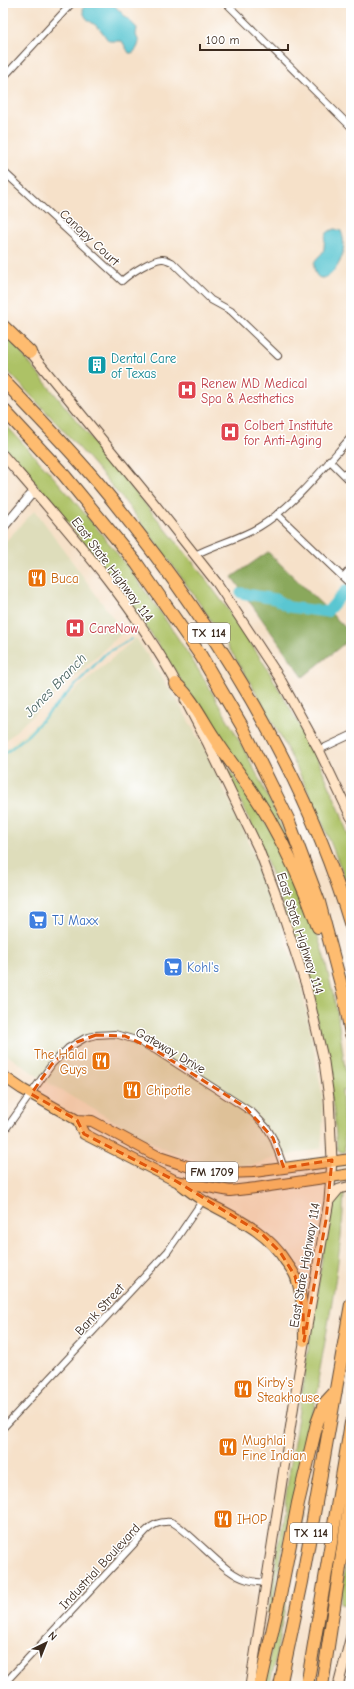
<svg xmlns="http://www.w3.org/2000/svg" width="354" height="1689" font-family="'Comic Neue',sans-serif">
  <rect width="100%" height="100%" fill="#fff"/>
  <filter id="ink" filterUnits="userSpaceOnUse"><feTurbulence type="fractalNoise" baseFrequency=".025" numOctaves="2"/><feDisplacementMap in="SourceGraphic" scale="8" xChannelSelector="R" yChannelSelector="G"/><feConvolveMatrix kernelMatrix="1 2 1 2 8 2 1 2 1" color-interpolation-filters="sRGB"/></filter>
  <filter id="wash" filterUnits="userSpaceOnUse"><feTurbulence type="fractalNoise" baseFrequency=".012" numOctaves="4" result="noise"/><feDisplacementMap in="SourceGraphic" scale="16" xChannelSelector="R" yChannelSelector="G"/><feGaussianBlur stdDeviation="0.9" result="paint"/><feColorMatrix in="noise" values="0 0 0 0 0 0 0 0 0 0 0 0 0 0 0 0 0 1.4 0 .05"/><feComposite in="paint" operator="in"/></filter>
  <g filter="url(#wash)">
    <rect width="100%" height="100%" fill="#f6e1c9"/>
    <path fill="#deddbb" d="M35,510l88,122 -120,111v-199z
      M136,638l41,62 31,56 45,95 20,53 28,81 15,75 6,35 1,25 -2,28 -50,11 -18,6h-33l-17,-1 -36,-13 -62,-35 -62,-36 -40,-28v-300z"/>
    <path fill="#adc266" stroke="#747642" d="M3,331l189,230 40,54 33,50 29,50 22,40 24,56 11,33v52c-44,-125 -110,-239 -189,-345 -16,-22 -33,-45 -51,-66 -34,-41 -71,-80 -108,-119z
      M3,422c32,34 63,68 92,104 83,101 151,213 201,334l-135,-211 -36,-53 -74,-95 -48,-55z
      M219,755l51,74 44,95 11,36 12,51 11,79 -6,1 3,61h-4l-4,-3 -3,-37 -22,-118 -11,-39 -40,-109z
      M344,1192c-2,63 -15,126 -26,188l1,6 -34,147 -14,80h-3l61,-400c3,-9 6,-19 15,-21z
      M303,1508l-29,159 -5,19h-6z
      M351,1521v85l-11,-2z"/>
    <path fill="#8aa85b" stroke="#62693c" d="M268,552l83,81v5l-48,39 -71,-100z"/>
    <path fill="#5ac6d1" stroke="#4a7878" d="M86,3h26l25,25 -1,7 3,7c-1,5 -4,12 -10,11l-7,-12h-13c-4,-4 -6,-9 -10,-13 -8,-7 -15,-8 -16,-19z
      M335,229l6,2c13,31 -25,66 -27,35 -1,-8 10,-11 10,-18 1,-10 -1,-16 11,-19z"/>
    <g fill="none" stroke-linecap="round" stroke-linejoin="round">
      <path stroke="#5ac6d1" stroke-width="2" d="M3,755l25,-20 77,-81 26,-15"/>
      <path stroke="#5ac6d1" stroke-width="11" d="M241,593l34,6 14,8 38,5 19,-22"/>
    </g>
  </g>
  <g filter="url(#ink)">
    <g fill="none" stroke-linecap="round" stroke-linejoin="round">
      <g stroke="#574538" stroke-width="8">
        <path id="minor" d="M226,3l125,124
          M3,78l69,-75
          M3,171l119,110c7,-7 32,-23 41,-22 3,0 6,2 9,3l39,38 20,11 47,45
          M329,460l22,22
          M277,514l74,71
          M195,555c21,-11 44,-16 64,-28 34,-20 66,-61 92,-90
          M343,577l8,-9
          M319,750l32,-15
          M3,1133l49,-69 16,-16 17,-10 11,-3 19,-1 21,6 19,10 98,63 14,15 6,10 11,30
          M3,1428l165,-177 35,-51
          M3,1685l143,-154c6,-6 15,-10 25,-9 11,3 45,40 59,49 12,9 23,11 37,12"/>
      </g>
      <g stroke="#574538" stroke-width="10">
        <path id="tertiary" d="M3,528l31,-37"/>
      </g>
      <g stroke="#574538" stroke-width="11">
        <path id="secondary" d="M27,348l126,154 64,81 62,94 40,73 32,67
          M3,455c63,73 130,147 176,233
          M185,700l23,44 51,106 20,53 27,82 18,77 5,36 3,62 -3,41 -30,171 -49,314
          M329,1201l10,-12 12,-3
          M338,1686l13,-50"/>
      </g>
      <g stroke="#574538" stroke-width="12">
        <path id="primary" d="M3,1076l19,13 55,31 15,1 67,36 37,12 31,4 27,-1 97,-13
          M77,1120l7,14 92,47 54,10 26,-3 95,-14
          M179,1183c8,6 16,13 25,18 31,17 63,30 82,61 4,5 8,10 10,16 7,20 8,41 8,63"/>
      </g>
      <g stroke="#574538" stroke-width="14">
        <path id="motorway" d="M3,326l27,26
          M3,380c32,34 66,68 96,104 108,130 203,278 252,442
          M3,409l61,66 73,89 64,92 41,70 46,93 31,83 25,94 7,38
          M176,684c17,15 26,36 39,55 17,26 37,50 53,78 20,35 37,72 50,110
          M260,1686l19,-85 19,-98 19,-80 7,-19 12,-13
          M280,1686l22,-104 49,-278
          M307,1686l44,-263
          M322,1686l29,-191"/>
      </g>
      <use href="#minor" stroke="#fff" stroke-width="6"/>
      <use href="#tertiary" stroke="#fff" stroke-width="8"/>
      <use href="#secondary" stroke="#ffe4c6" stroke-width="9"/>
      <use href="#primary" stroke="#febc70" stroke-width="10"/>
      <use href="#motorway" stroke="#febc70" stroke-width="12"/>
    </g>
  </g>
  <path fill="#df570d" fill-opacity="0.2" stroke="#df570d" stroke-width="3" stroke-dasharray="8 5" stroke-linejoin="round" d="M96,1035l29,1 30,14 90,57 28,31 11,30 48,-8 -6,60 -22,121 -1,-29 -8,-36 -15,-24 -18,-18 -86,-53 -92,-47 -7,-14 -46,-26 21,-30 25,-22z"/>
  <defs>
    <g id="building-square" transform="scale(1)"><rect x="-9" y="-9" width="18" height="18" rx="4" fill="#0f9aa8" stroke="#fff"/><path d="M-4-6H4V6H1V3H-1V6H-4ZM-2.5-4.3h1.7v1.8h-1.7ZM.8-4.3h1.7v1.8H.8ZM-2.5-1h1.7V.8h-1.7ZM.8-1h1.7V.8H.8Z" fill="#fff"/></g>
    <g id="hospital-square" transform="scale(1)"><rect x="-9" y="-9" width="18" height="18" rx="4" fill="#e0444e" stroke="#fff"/><path d="M-5-5h3v3.5h4V-5h3V5h-3V1.5h-4V5h-3Z" fill="#fff"/></g>
    <g id="restaurant-square" transform="scale(1)"><rect x="-9" y="-9" width="18" height="18" rx="4" fill="#e8710a" stroke="#fff"/><path d="M-5-6h1v4h1v-4h1v4h1v-4h1v5L-1.5 .5V6h-2V.5L-5-1ZM5-6V6H3V1.5H1.5Q1.5-4 5-6Z" fill="#fff"/></g>
    <g id="supermarket-square" transform="scale(1)"><rect x="-9" y="-9" width="18" height="18" rx="4" fill="#3f7fe0" stroke="#fff"/><path d="M-6-5.5h2.5l.6 2H6L4.5 2H-2.5L-4.4-4H-6ZM-1.5 3.2a1.3 1.3 0 1 0 .1 0ZM3 3.2a1.3 1.3 0 1 0 .1 0Z" fill="#fff"/></g>
  </defs>
  <g fill-rule="evenodd">
    <use href="#building-square" x="97" y="365"/>
    <use href="#hospital-square" x="187" y="390"/>
    <use href="#hospital-square" x="230" y="432"/>
    <use href="#restaurant-square" x="37" y="578"/>
    <use href="#hospital-square" x="75" y="628"/>
    <use href="#supermarket-square" x="38" y="920"/>
    <use href="#supermarket-square" x="173" y="967"/>
    <use href="#restaurant-square" x="101" y="1061"/>
    <use href="#restaurant-square" x="132" y="1090"/>
    <use href="#restaurant-square" x="243" y="1389"/>
    <use href="#restaurant-square" x="228" y="1447"/>
    <use href="#restaurant-square" x="223" y="1519"/>
  </g>
  <g text-anchor="middle" stroke-width="3" stroke-linejoin="round" paint-order="stroke">
    <g fill="#fff" stroke="#766a62" stroke-width="1">
      <rect x="188" y="623" width="42" height="20" rx="3"/>
      <rect x="186" y="1162" width="52" height="20" rx="3"/>
      <rect x="290" y="1523" width="42" height="20" rx="3"/>
    </g>
    <g font-size="12" font-weight="bold" fill="#3b2a1e">
      <text x="209" y="637">TX 114</text>
      <text x="212" y="1176">FM 1709</text>
      <text x="311" y="1537">TX 114</text>
    </g>
    <g font-size="13" fill="#3b2a1e" stroke="#fff">
      <text transform="translate(90 237) rotate(43)" y="5">Canopy Court</text>
      <text transform="translate(113 569) rotate(53)" y="5">East State Highway 114</text>
      <text transform="translate(301 933) rotate(72)" y="5">East State Highway 114</text>
      <text transform="translate(171 1050) rotate(30)" y="5">Gateway Drive</text>
      <text transform="translate(304 1265) rotate(-80)" y="5">East State Highway 114</text>
      <text transform="translate(99 1309) rotate(-47)" y="5">Bank Street</text>
      <text transform="translate(99 1566) rotate(-47)" y="5">Industrial Boulevard</text>
    </g>
    <g font-size="13" fill="#0d838f" stroke="#fff" text-anchor="start">
      <text x="111" y="363">Dental Care<tspan x="111" dy="15">of Texas</tspan></text>
    </g>
    <g font-size="13" fill="#be3a42" stroke="#fff" text-anchor="start">
      <text x="201" y="388">Renew MD Medical<tspan x="201" dy="15">Spa &amp; Aesthetics</tspan></text>
      <text x="244" y="430">Colbert Institute<tspan x="244" dy="15">for Anti-Aging</tspan></text>
      <text x="89" y="633">CareNow</text>
    </g>
    <g font-size="13" fill="#c56008" stroke="#fff" text-anchor="start">
      <text x="51" y="583">Buca</text>
      <text x="87" y="1059" text-anchor="end">The Halal<tspan x="87" dy="15">Guys</tspan></text>
      <text x="146" y="1095">Chipotle</text>
      <text x="257" y="1387">Kirby's<tspan x="257" dy="15">Steakhouse</tspan></text>
      <text x="242" y="1445">Mughlai<tspan x="242" dy="15">Fine Indian</tspan></text>
      <text x="237" y="1524">IHOP</text>
    </g>
    <g font-size="13" fill="#366cbe" stroke="#fff" text-anchor="start">
      <text x="52" y="925">TJ Maxx</text>
      <text x="187" y="972">Kohl's</text>
    </g>
    <g font-size="14" font-style="italic" fill="#46615d" stroke="#fff">
      <text transform="translate(55 685) rotate(-46)" y="5">Jones Branch</text>
    </g>
  </g>
  <rect width="354" height="1689" fill="none" stroke="#fff" stroke-width="16"/>
  <g transform="translate(46 1643) rotate(43)" stroke="#ffffff" stroke-width="3" paint-order="stroke">
  <path d="M0-3L7 15L0 10L-7 15Z" fill="#3b2a1e"/>
  <text y="-6" font-size="11" font-weight="bold" text-anchor="middle" fill="#3b2a1e">N</text>
  </g>
  <path d="M200 44v6h88v-6" fill="none" stroke="#3b2a1e" stroke-width="2"/>
  <text x="206" y="44" font-size="12" fill="#3b2a1e" stroke="#ffffff" stroke-width="3" paint-order="stroke">100 m</text>
</svg>
